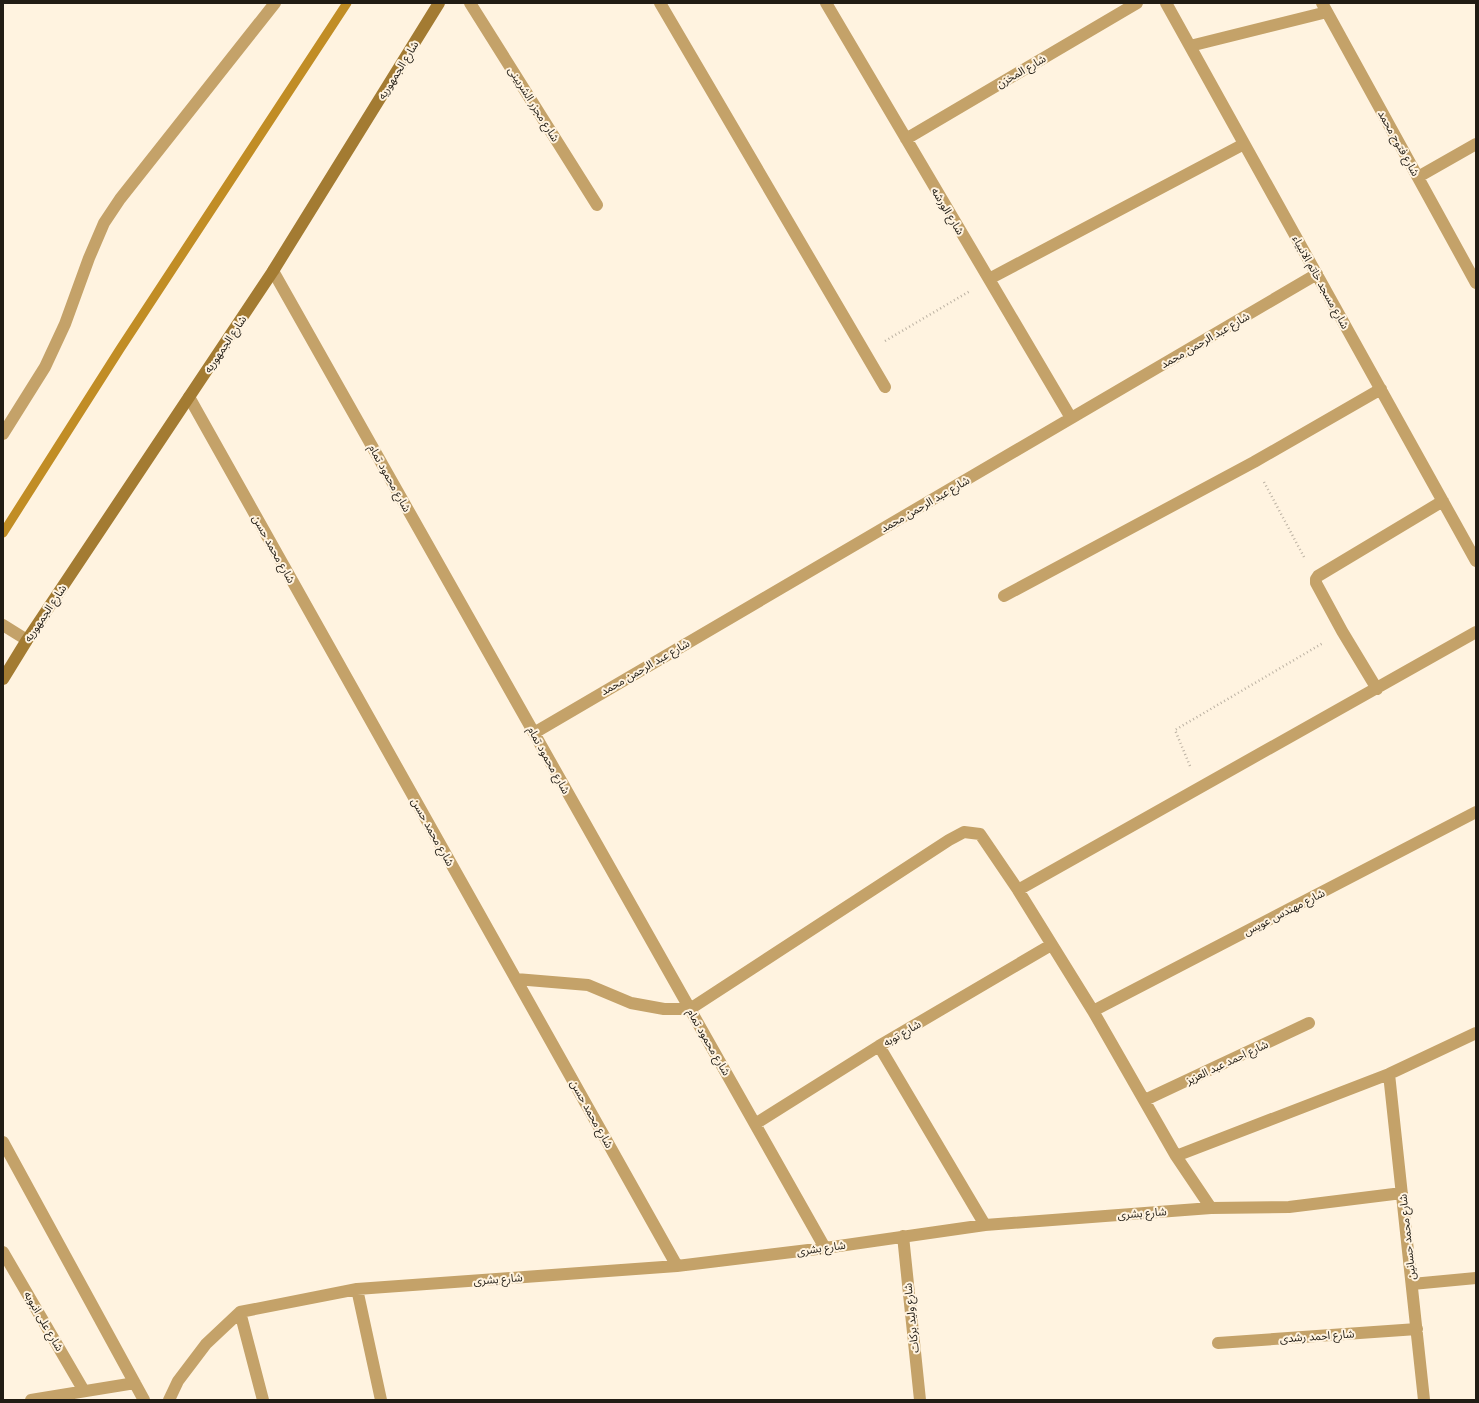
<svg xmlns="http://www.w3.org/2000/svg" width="1479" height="1403" font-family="'Nunito Sans','Noto Sans Arabic',sans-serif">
  <rect width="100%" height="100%" fill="#fff3e0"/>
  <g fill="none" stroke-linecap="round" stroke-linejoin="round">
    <path stroke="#c18d25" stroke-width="9" d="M3,533l117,-184 227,-346"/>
    <path stroke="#bbb1a2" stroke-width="2.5" stroke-dasharray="1 3" stroke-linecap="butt" d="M885,341l85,-50
      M1264,482l40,75
      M1190,766l-15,-36 148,-87"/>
    <path stroke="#c4a269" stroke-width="12" d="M470,3l127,202
      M660,3l225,384
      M826,3l245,415
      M1166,3l310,558
      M1322,3l154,280
      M1190,46l137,-34
      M906,139l231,-136
      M1418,177l58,-33
      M273,271l552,977
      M989,279l255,-135
      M189,397l488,869
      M3,434l42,-67 20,-43 24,-66 15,-35 16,-24 155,-196
      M1004,596l250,-134 127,-73
      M3,625l24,15
      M1377,689l-35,-58 -26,-48v-4l2,-3 125,-75
      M534,733l783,-459
      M1018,890c152,-87 306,-171 458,-258
      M516,979l72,6 43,18 33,6h26l259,-169 15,-8 16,2 38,56 75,121 83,145 35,52
      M1093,1011l383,-199
      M879,1046l106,179
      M1389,1074l35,326
      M1145,1100l164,-77
      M755,1124l124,-78 172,-101
      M3,1142l141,258
      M1176,1156l213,-82 87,-41
      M903,1236l17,164
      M3,1252l81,139
      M1412,1284l64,-6
      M357,1289l24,111
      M240,1312l117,-23 320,-23 148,-18 160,-23 226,-17 78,-1 113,-14
      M240,1312l23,88
      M1218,1343l199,-14
      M31,1400l104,-17
      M169,1400l9,-19 28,-37 34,-32"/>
    <path stroke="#a37b32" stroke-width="12" d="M3,679l24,-39 246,-369 166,-268"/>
  </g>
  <g text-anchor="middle" stroke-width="4" stroke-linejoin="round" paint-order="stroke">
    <g font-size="11" fill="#211c14" stroke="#fff3e0">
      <text transform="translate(398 70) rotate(-58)" y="4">شارع الجمهوريه</text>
      <text transform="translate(1021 71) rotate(-30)" y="4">شارع المخزن</text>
      <text transform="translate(534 104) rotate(58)" y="4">شارع مجزر الشربينى</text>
      <text transform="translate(1399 143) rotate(61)" y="4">شارع فتوح محمد</text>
      <text transform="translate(948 211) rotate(59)" y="4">شارع الورشه</text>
      <text transform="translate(1321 282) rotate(61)" y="4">شارع مسجد خاتم الانبياء</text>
      <text transform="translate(1205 340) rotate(-30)" y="4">شارع عبد الرحمن محمد</text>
      <text transform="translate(225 344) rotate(-56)" y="4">شارع الجمهوريه</text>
      <text transform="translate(390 478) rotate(61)" y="4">شارع محمود تمام</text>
      <text transform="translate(925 504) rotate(-30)" y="4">شارع عبد الرحمن محمد</text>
      <text transform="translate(274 549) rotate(61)" y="4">شارع محمد حسن</text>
      <text transform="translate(45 613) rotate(-56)" y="4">شارع الجمهوريه</text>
      <text transform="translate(645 667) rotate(-30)" y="4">شارع عبد الرحمن محمد</text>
      <text transform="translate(549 760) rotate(61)" y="4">شارع محمود تمام</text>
      <text transform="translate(433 832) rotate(61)" y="4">شارع محمد حسن</text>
      <text transform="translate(1284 912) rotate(-27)" y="4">شارع مهندس عويس</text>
      <text transform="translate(902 1033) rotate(-30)" y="4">شارع توبه</text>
      <text transform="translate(709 1042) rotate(60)" y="4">شارع محمود تمام</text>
      <text transform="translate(1227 1062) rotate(-25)" y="4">شارع احمد عبد العزيز</text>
      <text transform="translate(592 1114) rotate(61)" y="4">شارع محمد حسن</text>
      <text transform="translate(1142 1213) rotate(-4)" y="4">شارع بشرى</text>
      <text transform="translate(1407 1237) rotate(-96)" y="4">شارع محمد حسانين</text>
      <text transform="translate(821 1248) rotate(-8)" y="4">شارع بشرى</text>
      <text transform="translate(498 1279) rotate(-4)" y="4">شارع بشرى</text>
      <text transform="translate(911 1318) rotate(-96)" y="4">شارع وليد بركات</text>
      <text transform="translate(44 1321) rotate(60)" y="4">شارع على انبوبه</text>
      <text transform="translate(1317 1336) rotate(-4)" y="4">شارع احمد رشدى</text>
    </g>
  </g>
  <rect width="1479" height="1403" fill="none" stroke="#211c14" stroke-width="8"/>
</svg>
